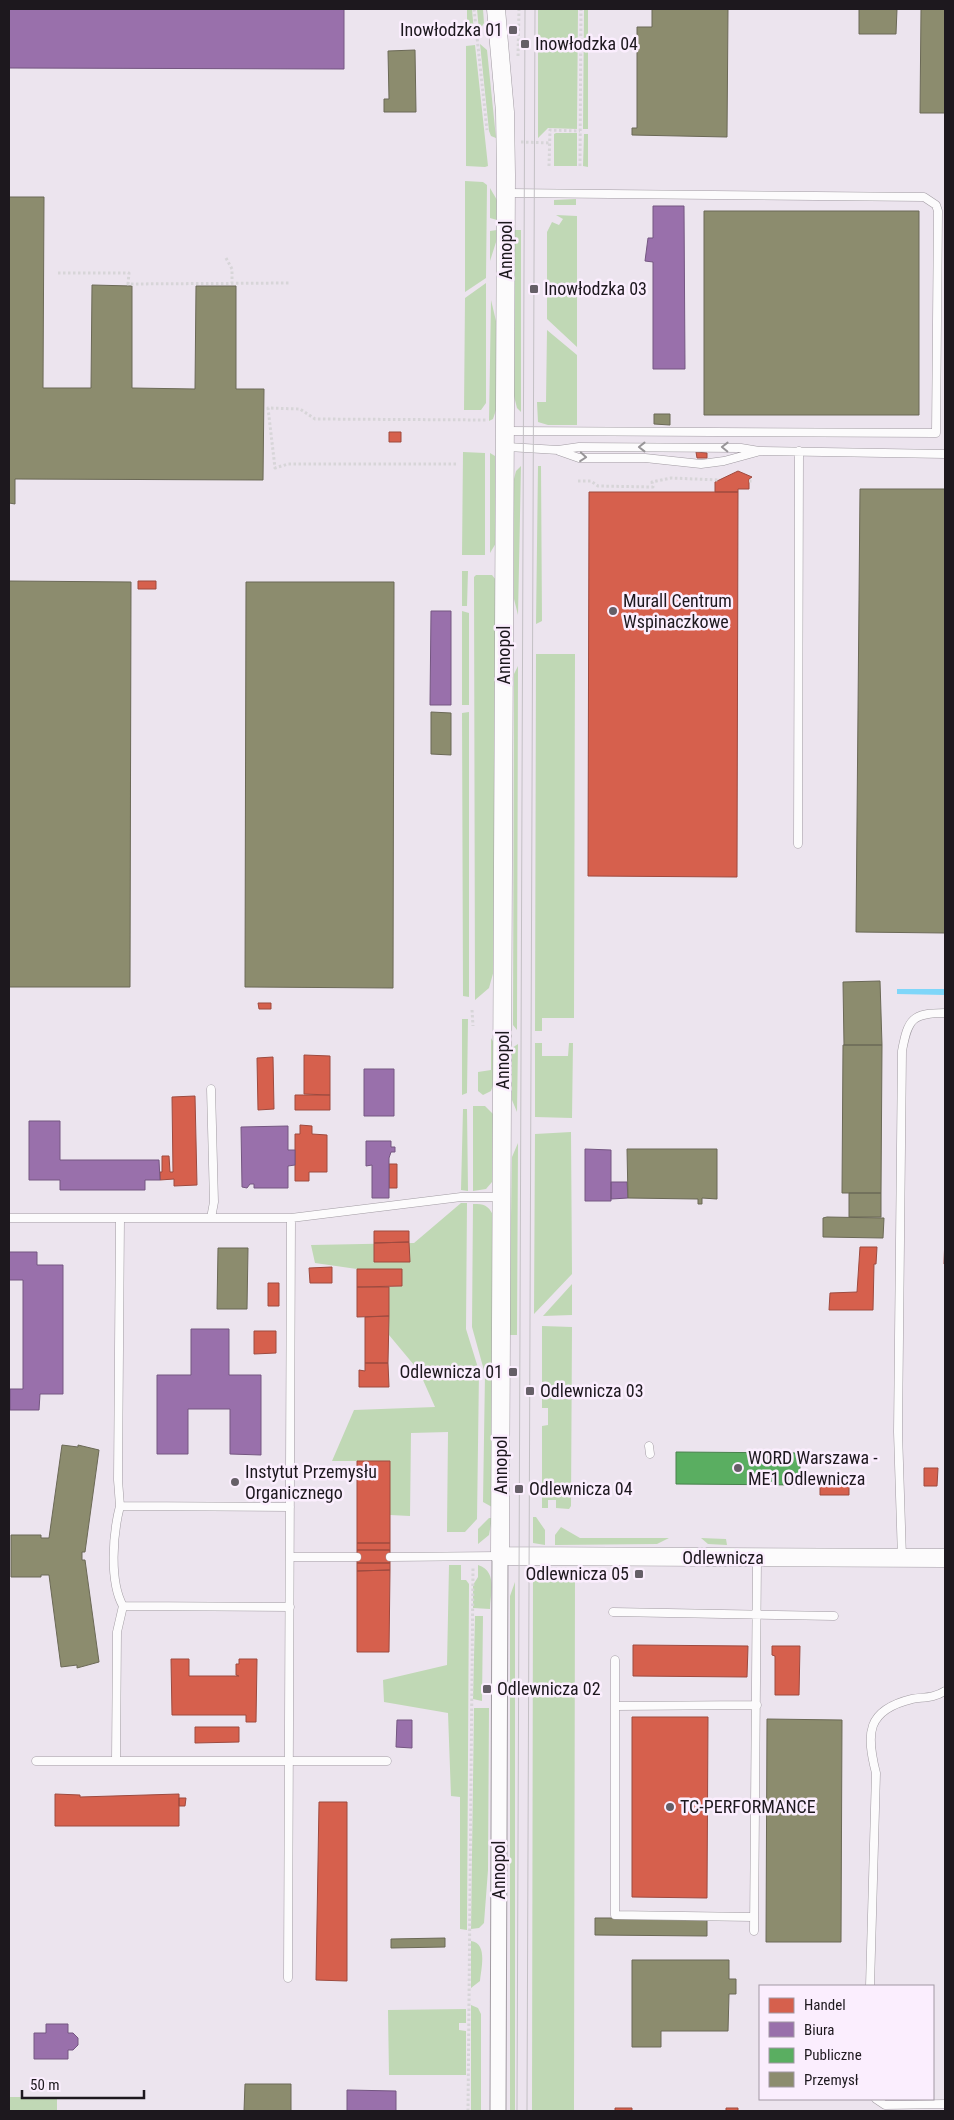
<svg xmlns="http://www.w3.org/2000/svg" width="954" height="2120" font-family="'Roboto Condensed',sans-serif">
  <rect width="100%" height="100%" fill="#ece4ee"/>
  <path fill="#c0d8b5" d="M467,9h5l2,24 -7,1z
    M477,9h6l1,14 -5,8z
    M538,9h40l-1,120 -29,-1 -10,10z
    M584,9h4v120h-5z
    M480,44l7,6 9,88 -5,-2 -2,-5z
    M475,45l13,121 -3,1 -19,-1v-120z
    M556,133h21v33h-23v-32z
    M584,134h4v33l-5,-1z
    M465,181l18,1 4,3 -1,93 -21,14z
    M490,188l7,12v20l-7,-2z
    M576,199v6h-22v-5z
    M556,215l21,1v131l-30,-28v-87l5,-10 7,3 4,-6z
    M497,230v9l-7,22v-30z
    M515,230h6v182l-4,-4 -3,-12z
    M486,283v120l-5,7h-17l1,-112z
    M491,300l5,21v89l-3,9 -4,2z
    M547,330l30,25v70h-29l-10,-3 -1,-20h9z
    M463,452l22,1v102h-23z
    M490,453l5,3 1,87 -6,10z
    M521,466l-3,149 -4,-16v-120l2,-8z
    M538,466h3l1,155 -6,3z
    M462,571h6l-1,35h-5z
    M476,575h16l4,5 -2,390 -5,18 -14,12 -1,-423z
    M462,611l7,2v92h-7z
    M536,654h39l-1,364h-32v13h-7z
    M518,666l-1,364 -4,-5 1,-351z
    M469,712v285l-6,-1 -1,-283z
    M462,1019h6l-1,74 -5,2z
    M491,1038l3,5 -1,42 -2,6 -8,4 -5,-4v-19l13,-2z
    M535,1043h7v13h26l1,-13h4l-1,75 -37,-1z
    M518,1044l-1,68 -5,-12v-52z
    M473,1106h12l8,8 -1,68 -6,7 -13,2z
    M463,1109h4l1,82 -7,-1z
    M571,1132l1,142 -38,40 1,-180z
    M518,1143l-1,192h-8l3,-178z
    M461,1203h6l-1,126 13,42 -2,148 -12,13h-18l1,-100 -37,1 -1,83 -20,-1v-54h-58l22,-51 81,-3 -16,-36 -30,-36v-48l13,-1 -1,-17h-44l-42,-6 -4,-18 103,-2z
    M473,1204c11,0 15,1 20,11l-1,292 -9,-5 2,-128 -13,-47z
    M572,1284v31l-29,1z
    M542,1326l30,1 -1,179 -2,3 -13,-1v-8h-8v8h-6v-82l6,-1v-17h-6z
    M533,1517h3l9,13v15l-12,-2z
    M489,1518h3l-3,17 -11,9v-15z
    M561,1527l19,11h89l-12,6 -102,1v-10z
    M701,1538l25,1 1,6 -19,-1z
    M449,1565h12v15h5l3,4 -2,346 -7,-1v-132l-9,-1 -3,-83 -64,-11 -1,-22 64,-15z
    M478,1565c20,6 12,29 12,44l-17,-1v-23l5,-8z
    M538,1569h7v5h30l-1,537h-42l1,-540z
    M515,1582v529h-5v-515z
    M475,1616h8l-1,85 -9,-2z
    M474,1708h15l-1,162 -4,53 -5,5 -8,1z
    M471,1941c17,2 10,28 9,40l-9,7z
    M471,2005l7,3 3,6v97h-10z
    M466,2009v14h-7v7l7,1v44h-77l-1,-65z
    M9,2097h48v14h-48z"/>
  <path fill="#7fd6f9" d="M897,989h48v6l-48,-1z"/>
  <path fill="#d6604d" stroke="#9e4a3f" d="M389,432h12v10h-12z
    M696,452l11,1v5h-10z
    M738,471l14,6 -3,2v10h-11v3h-23v-10z
    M589,492h149l-1,385 -149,-1z
    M138,581h18v8h-18z
    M258,1003h13v6h-12z
    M304,1055l26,1v39l-26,-1z
    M273,1057l1,52 -16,1 -1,-52z
    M295,1095h35v15h-35z
    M195,1096l2,89 -23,1v-7l-14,1v-8h2v-16h7l1,16h3l-1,-75z
    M300,1125l12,1v8l15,1v37h-18v9h-14v-47h5z
    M389,1164h8v24h-8z
    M374,1231h35v11l-35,1z
    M945,1235v29h-1z
    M409,1242l1,20h-36v-19z
    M860,1247h17l-1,17h-2l-1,46h-44l1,-17 27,-1z
    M332,1267v16h-22l-1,-15z
    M357,1269h45v17l-45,1z
    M268,1283h11v23h-11z
    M357,1287h32v29l-32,1z
    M389,1316l-1,47h-23v-46z
    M254,1331h22v22l-22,1z
    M365,1363h23l1,24h-30v-17l6,1z
    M357,1461h33v82h-33z
    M924,1468h14l-1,18h-13z
    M820,1477h29v18h-29z
    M357,1543h33v7h-33z
    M357,1550h33v13h-33z
    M357,1563h33v7l-33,1z
    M390,1570l-1,82h-32v-81z
    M633,1645l115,1 -1,31 -114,-1z
    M772,1646h28l-1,49h-24v-39l-3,-1z
    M171,1659h18v17h50l-3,-1v-11h3v-5h18l-1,63h-10v-7h-74z
    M632,1717h76l-1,181 -75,-1z
    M195,1727h44v15l-44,1z
    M55,1794l25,1v2l99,-3v32h-124z
    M179,1798h7l-1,8h-6z
    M319,1802h28v179l-31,-1z
    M615,2108h17v3h-17z
    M726,2108h12v3h-12z"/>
  <path fill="#9970ab" stroke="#745681" d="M9,9h335v60l-335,-1z
    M653,206h31l1,163h-32v-107l-8,-1 3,-23h5z
    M431,611h20v94h-21z
    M364,1069h30v47h-30z
    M29,1121h31v39h99l1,20h-15v10h-85v-10h-31z
    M288,1126v24h7v15l-7,1v22h-34v-4h-4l-3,4 -5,-1 -1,-60z
    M366,1141h25v6h4v5h-4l-2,6v40h-17v-33l-6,1z
    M585,1149l26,1v51h-26z
    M611,1182h16l1,16 -17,1z
    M9,1252h28v13h26v129h-23l-1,16h-29v-21h13v-109h-14z
    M191,1329h38v46h32v80l-31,-1v-45h-42v45h-31v-79h34z
    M397,1720h15v28l-16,-1z
    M46,2024h22v9h5l5,5v7l-5,5h-5v9h-34v-26h12z
    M347,2090l49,1v20h-49z"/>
  <path fill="#5aae61" stroke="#48814d" d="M676,1452l124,1v32l-124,-1z"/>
  <path fill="#8c8c6e" stroke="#6b6956" d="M652,9h76l-1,128 -95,-2v-7h5v-101h15z
    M859,9h38l-1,25h-37z
    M921,9h24v104h-25z
    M415,50l1,62h-32v-13h5l-1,-48z
    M9,197h35l-1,191h48l1,-103 40,1v102l63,1 1,-103h40v103h28l-1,91 -248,-1v25l-6,-1z
    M704,211h215v204h-215z
    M654,414h16v11l-16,-1z
    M860,489h85v444l-89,-1z
    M9,581l122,1 -1,405h-121z
    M246,582h148l-1,406 -148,-1z
    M431,712l20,1v42l-20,-1z
    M880,981l2,64h-38l-1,-63z
    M843,1045h39l-1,148h-39z
    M627,1149h90v50l-15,-1v6h-4v-5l-70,-1z
    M849,1193h32v24h-32z
    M827,1217l57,1 -1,20 -60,-1v-19z
    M218,1248h30l-1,61h-30z
    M62,1445l16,2v-2l21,5 -14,102h-3v8h3l14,102 -22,6v-3l-16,2 -12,-92h-8v2h-30v-42h30v3h8z
    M767,1719l75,1 -1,222h-75z
    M595,1918h112v18l-112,-1z
    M445,1938v9l-54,1v-9z
    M632,1960h97v19h7v15h-7l-1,37h-67v16h-29z
    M245,2084h46v27h-47z"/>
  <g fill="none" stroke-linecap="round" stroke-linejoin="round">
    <g stroke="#a19ba2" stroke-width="9">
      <path id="service" d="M506,431l430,2 2,-222 -2,-6 -12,-8 -418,-4
        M506,447l52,3 21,-3 162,1 18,3 186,3
        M559,451l20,7h66l56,6 23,-3 33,-9
        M798,844l1,-393
        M211,1089l3,113 -3,16
        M9,1218h282l170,-21h41
        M120,1218l-2,262 2,26
        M649,1446l1,8
        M290,1507l-170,-1c-7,27 -11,75 3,100l167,1
        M290,1557h67
        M390,1557l110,-1
        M902,1558l-4,-126 4,-381c6,-32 10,-38 43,-38
        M613,1612l221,4
        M615,1660v255l138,2
        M615,1706l142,-1
        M36,1761h351
        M116,1761l1,-129 6,-26
        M754,1931l3,-373
        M288,1978l3,-760
        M870,1986l6,-213c-10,-39 -10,-63 36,-74 12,-2 22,-1 33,-8
        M876,2099l9,6 60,-1"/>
    </g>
    <g stroke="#a19ba2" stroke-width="17">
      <path id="minor" d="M498,2111l2,-555"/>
    </g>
    <g stroke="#a19ba2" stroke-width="19">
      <path id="tertiary" d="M496,9l9,103 1,63 -6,1381 445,2"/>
    </g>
    <path stroke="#d7d5d8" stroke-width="3" stroke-dasharray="2.5 2.5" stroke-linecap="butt" d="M474,9l13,121
      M518,56l1,-47
      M521,142l29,1
      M549,166l1,-36 30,1
      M580,166l1,-157
      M226,258l6,11v14
      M58,273h71l-1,11 161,-1
      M456,464h-168l-13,4 -7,-60 32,1 15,10 173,1
      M578,481h13l7,5 55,1 -1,-5 19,-4 48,2
      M749,481h5
      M472,1010l1,16
      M468,2111l5,-543"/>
    <use href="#service" stroke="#fcfbfc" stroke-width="8"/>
    <use href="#minor" stroke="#fcfbfc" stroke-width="15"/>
    <use href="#tertiary" stroke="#fcfbfc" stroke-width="18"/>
    <path stroke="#c3c0c4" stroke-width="1" d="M517,2111l8,-2102
      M527,2111l8,-2102"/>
  </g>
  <defs><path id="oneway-chevron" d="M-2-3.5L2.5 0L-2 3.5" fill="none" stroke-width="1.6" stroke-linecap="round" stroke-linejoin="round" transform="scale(1.25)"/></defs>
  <g stroke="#989598">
    <use href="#oneway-chevron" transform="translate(642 447) rotate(-180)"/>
    <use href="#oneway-chevron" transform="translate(725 447) rotate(-179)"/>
    <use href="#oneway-chevron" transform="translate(583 457) rotate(5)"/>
  </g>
  <g fill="#655f67" stroke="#fbeefe" stroke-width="2">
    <rect x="508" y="25" width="10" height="10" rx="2.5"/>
    <rect x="520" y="39" width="10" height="10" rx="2.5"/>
    <rect x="529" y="284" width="10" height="10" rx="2.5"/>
    <circle cx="613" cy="611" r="5"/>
    <rect x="508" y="1367" width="10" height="10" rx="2.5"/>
    <rect x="525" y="1386" width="10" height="10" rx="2.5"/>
    <circle cx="738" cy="1468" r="5"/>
    <circle cx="235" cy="1482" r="5"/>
    <rect x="514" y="1484" width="10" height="10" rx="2.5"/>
    <rect x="634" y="1569" width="10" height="10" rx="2.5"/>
    <rect x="482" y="1684" width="10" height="10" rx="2.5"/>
    <circle cx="670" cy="1807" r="5"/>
  </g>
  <g text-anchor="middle" stroke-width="5" stroke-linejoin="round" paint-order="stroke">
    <g font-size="18" fill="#1d181e" stroke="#fbeefe" text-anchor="start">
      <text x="503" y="36" text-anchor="end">Inowłodzka 01</text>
      <text x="535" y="50">Inowłodzka 04</text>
      <text x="544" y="295">Inowłodzka 03</text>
      <text x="623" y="607">Murall Centrum<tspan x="623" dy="21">Wspinaczkowe</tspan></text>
      <text x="503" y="1378" text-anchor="end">Odlewnicza 01</text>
      <text x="540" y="1397">Odlewnicza 03</text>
      <text x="748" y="1464">WORD Warszawa -<tspan x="748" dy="21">ME1 Odlewnicza</tspan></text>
      <text x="245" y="1478">Instytut Przemysłu<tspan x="245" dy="21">Organicznego</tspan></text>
      <text x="529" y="1495">Odlewnicza 04</text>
      <text x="629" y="1580" text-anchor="end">Odlewnicza 05</text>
      <text x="497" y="1695">Odlewnicza 02</text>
      <text x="680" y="1813">TC-PERFORMANCE</text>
    </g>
    <g font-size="18" fill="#1d181e" stroke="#fbeefe">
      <text transform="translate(506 250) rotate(-90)" y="6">Annopol</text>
      <text transform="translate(504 655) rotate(-90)" y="6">Annopol</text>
      <text transform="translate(503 1060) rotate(-90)" y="6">Annopol</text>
      <text transform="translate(501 1465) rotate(-90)" y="6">Annopol</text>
      <text x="723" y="1564">Odlewnicza</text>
      <text transform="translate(499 1870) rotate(-90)" y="6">Annopol</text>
    </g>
  </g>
  <rect width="954" height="2120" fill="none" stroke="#1d181e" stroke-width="20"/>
  <rect x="759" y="1985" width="175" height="115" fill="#fbeefe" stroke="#a298a4"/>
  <rect x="769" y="1998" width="25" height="15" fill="#d6604d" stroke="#a298a4"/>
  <text x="804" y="2010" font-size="15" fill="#1d181e">Handel</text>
  <rect x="769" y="2022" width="25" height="15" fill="#9970ab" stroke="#a298a4"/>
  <text x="804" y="2035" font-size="15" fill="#1d181e">Biura</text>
  <rect x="769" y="2048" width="25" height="15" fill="#5aae61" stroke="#a298a4"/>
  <text x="804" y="2060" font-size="15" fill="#1d181e">Publiczne</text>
  <rect x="769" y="2072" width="25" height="15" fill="#8c8c6e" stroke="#a298a4"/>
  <text x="804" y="2085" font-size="15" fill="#1d181e">Przemysł</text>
  <path d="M22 2090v8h122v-8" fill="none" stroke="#1d181e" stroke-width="2.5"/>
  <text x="30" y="2090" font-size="15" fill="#1d181e" stroke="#fbeefe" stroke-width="4" paint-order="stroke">50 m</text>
</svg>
